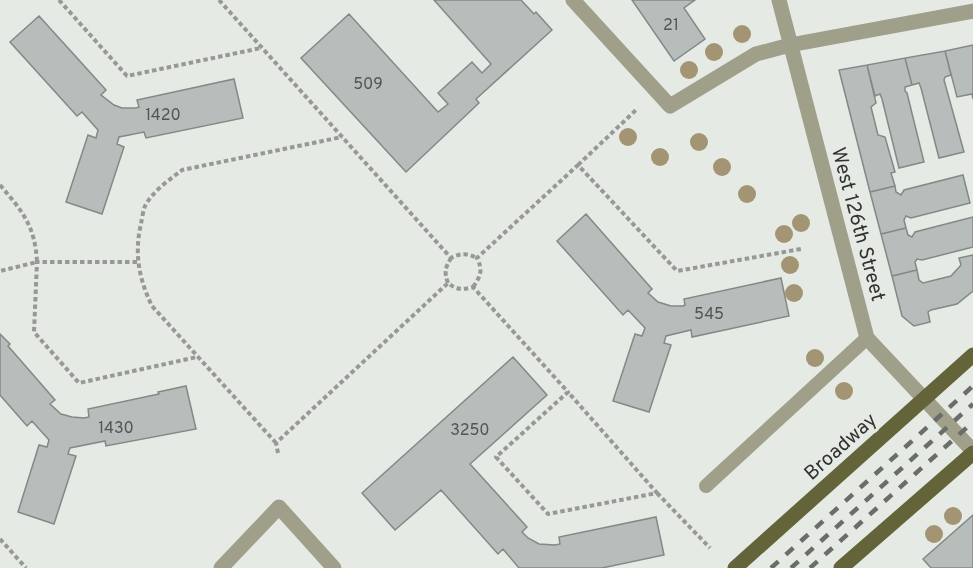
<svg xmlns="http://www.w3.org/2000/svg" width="973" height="568" font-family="Overpass,sans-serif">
  <rect width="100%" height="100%" fill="#e6eae4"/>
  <path fill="#b6bdba" stroke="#828986" stroke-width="1.5" d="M434,0h87l13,14 2,-2 16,18 -76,69 3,4 -73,69 -105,-114 48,-44 89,98 10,-8 -10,-11 34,-31 10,11 9,-9z
    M632,0h63l-11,8 21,31 -31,22z
    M39,16l67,74 -5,5 13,10 8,3h14l3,-1 -2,-7 97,-21 9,39 -97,20 -2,-6 -25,5 -2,7 7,3 -22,67 -36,-12 22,-67 8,3 2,-8 -16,-18 -5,4 -67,-74z
    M973,45v54l-1,-5 -15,3 -12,-46z
    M945,51l6,24 -6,2 -1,3 20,72 -25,6 -18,-70 -2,-5 -7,2 -7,-27z
    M905,58l7,27 -7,2v4l2,2 17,69 -25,6 -17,-69 -2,-5 -5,2 -8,-31z
    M867,65l9,38 -5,4 7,28 7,2 10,35 -4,1 4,13 -25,6 -31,-122z
    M963,175l7,28 -59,15 -5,-2 -2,4 2,8 -25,6 -11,-42 25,-6 1,6 5,3 3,-5z
    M586,214l66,75 -4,4 10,9 13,4h12l2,-1 -1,-6 97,-21 8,38 -97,21 -1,-7 -25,6 -2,7 7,2 -22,67 -36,-11 22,-67 7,2 3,-8 -17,-18 -5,5 -66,-74z
    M973,217v30l-51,13 -5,-1 -2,3 2,8 -25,6 -11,-42 25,-6 2,7 4,2 3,-5z
    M973,255v36l-16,13 -26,6 -3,2 2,10 -16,4 -12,-10 -10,-40 25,-6 2,10 4,3 28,-7 10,-11 -2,-7z
    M0,334l10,10 -2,2 47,54 -5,4 11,10 11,3 12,1 5,-1 -1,-8 71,-15 -1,-2 28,-6 10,43 -90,17 -1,-5 -35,7 -2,6 8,2 -22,68 -36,-12 21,-67 8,2 2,-7 -17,-19 -5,5 -27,-31z
    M513,357l34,38 -77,69 57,63 -5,5 6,6 11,6 16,1 5,-1 -1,-7 97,-20 8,38 -62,13h-83l-16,-19 -5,5 -57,-64 -46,40 -33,-37z
    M973,515v53h-42l-8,-9z"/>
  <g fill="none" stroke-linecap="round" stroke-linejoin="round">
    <path stroke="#969995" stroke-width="4" stroke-dasharray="4.5 3" stroke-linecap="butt" d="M59,0l68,76 134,-28
      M219,0l232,258c10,-5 16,-5 26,0
      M578,165l58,-55
      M0,185c23,27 35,41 37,77l-37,9
      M137,262h-100l-3,70 45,51 118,-26
      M448,283c-4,-11 -3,-15 3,-25
      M473,287c8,-11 10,-17 4,-29l101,-93 99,106 124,-22
      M276,443l-124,-137c-13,-27 -18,-52 -11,-82 1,-5 2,-13 4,-18 8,-15 24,-26 37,-36l160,-33
      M278,453l-2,-10 172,-160c9,7 14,7 25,4l95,105 -72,65 52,57 109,-21 -89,-101
      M657,493l53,55
      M0,539l26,29"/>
    <path stroke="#a0a08a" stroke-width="14" d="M706,486l161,-148"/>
    <path stroke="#a0a08a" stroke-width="15" d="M573,0l97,106 86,-52 34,-9 183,-34
      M779,0l88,338 106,113
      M221,568l58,-61 55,61"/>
    <path stroke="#64643b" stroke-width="15" d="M735,568l238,-213
      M841,568l132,-115"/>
    <path stroke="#6a6d69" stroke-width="4.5" stroke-dasharray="10 10" stroke-linecap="butt" d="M771,568l202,-182
      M791,568l182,-164
      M810,568l163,-146"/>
  </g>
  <g fill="#a39574">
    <circle cx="742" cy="34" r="9"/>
    <circle cx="714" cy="52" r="9"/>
    <circle cx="689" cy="70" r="9"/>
    <circle cx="628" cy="137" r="9"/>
    <circle cx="699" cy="142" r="9"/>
    <circle cx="660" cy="157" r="9"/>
    <circle cx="722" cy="167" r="9"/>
    <circle cx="747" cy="194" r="9"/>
    <circle cx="801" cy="223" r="9"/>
    <circle cx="784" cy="234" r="9"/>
    <circle cx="790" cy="265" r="9"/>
    <circle cx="794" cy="293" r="9"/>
    <circle cx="815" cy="358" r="9"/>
    <circle cx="844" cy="391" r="9"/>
    <circle cx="953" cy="516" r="9"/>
    <circle cx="934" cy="534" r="9"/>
  </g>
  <g text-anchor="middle" stroke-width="6" stroke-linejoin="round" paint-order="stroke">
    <g font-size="16" fill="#525652">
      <text x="671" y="30">21</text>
      <text x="368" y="89">509</text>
      <text x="163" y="120">1420</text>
      <text x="709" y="319">545</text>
      <text x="116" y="433">1430</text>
      <text x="470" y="435">3250</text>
    </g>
    <g font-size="20" fill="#313330" stroke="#e6eae4">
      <text transform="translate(859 224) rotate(75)" y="7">West 126th Street</text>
      <text transform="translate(840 446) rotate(-42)" y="7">Broadway</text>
    </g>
  </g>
</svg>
